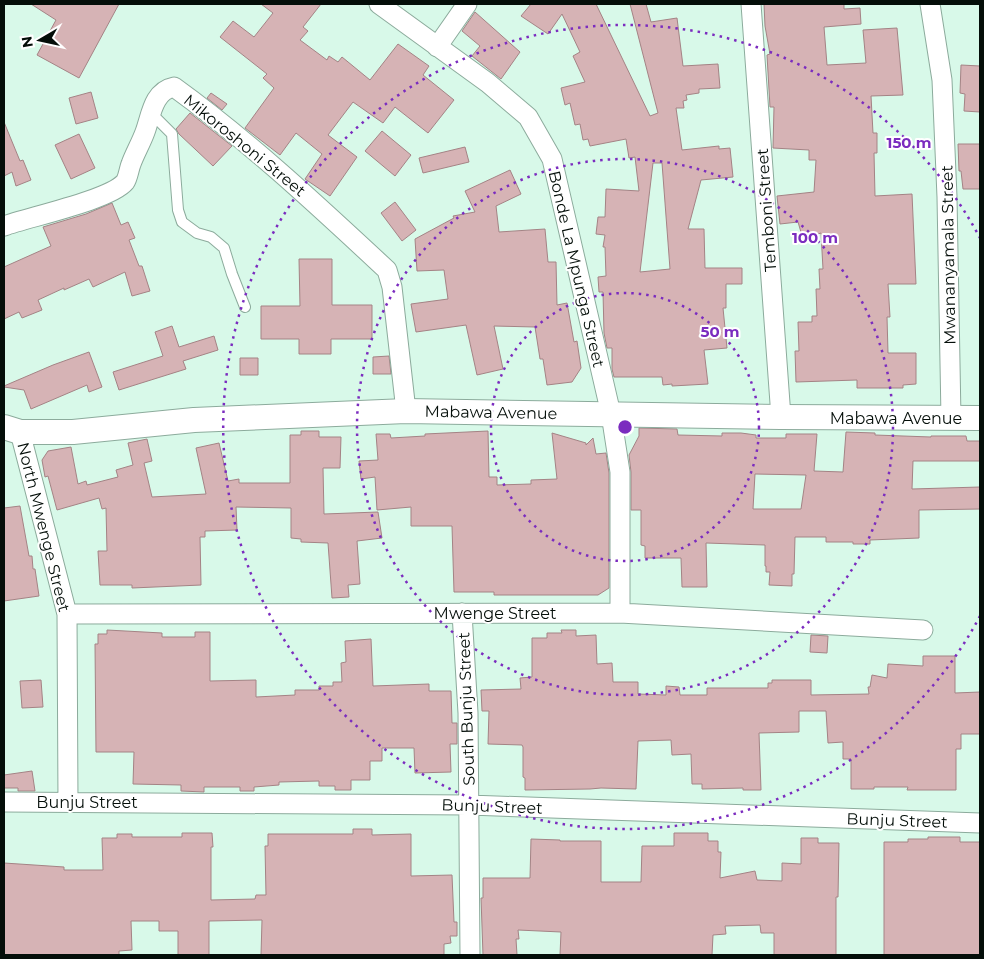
<svg xmlns="http://www.w3.org/2000/svg" width="984" height="959" font-family="Montserrat,sans-serif">
  <rect width="100%" height="100%" fill="#d8f9e9"/>
  <path fill="#d6b3b5" stroke="#a48385" fill-rule="evenodd" d="M31,4h88l-40,74 -42,-23 19,-35z
    M261,4h60l-18,23 5,4 -8,9 27,20 2,-4 9,6 4,-5 28,23 28,-36 31,22 -6,9 31,25 -26,33 -33,-26 -12,16 -30,-21 -25,33 29,22 -27,39 -25,-17 17,-25 -26,-21 -16,22 -35,-27 29,-40 -11,-10 4,-4 -47,-37 13,-16 21,16 19,-24z
    M531,4h65l54,112 8,-3 -28,-109h16l5,18 26,-4 6,48 35,-2 2,24 -21,1v4l-13,2 1,5 -4,1 1,7h-8l6,42 37,-4v3l11,-1 3,29 -32,3 -13,49h16l1,39h37v16h-16v24h-3l4,40 -23,2 4,34 -36,2v-2l-9,1 -1,-8h-48l-2,-8v-21h-5l-3,-15 -1,-41h-4l-1,-15 8,-1 -1,-29h-2l2,-12 -9,-1 2,-17h7l1,-28 33,2 -4,-34 -6,1 -3,-19 -36,7 -2,-7 -5,1 -3,-16 -5,1 -5,-22 -5,2 -4,-17 24,-6 -12,-26 7,-4 -18,-38 -14,20 -27,-18zM653,163h9l8,106 -30,3z
    M764,4h80v5l16,-1 1,16 -37,3 3,38 39,-2 -3,-33 34,-2 6,67 -32,1 2,37h4v20h-3l1,43 37,-2 4,90h-28l2,33h-3l1,36h28v31l-13,1v3h-46v-8l-61,2 -1,-31h4l-1,-29h14v-6h5l-1,-27h4l-1,-20h4l-2,-36 -18,6 -5,-17 -18,2 -3,-28 37,-4 2,-32h-7v-10l-36,-2 1,-41h-4l-3,-52 3,-1 -5,-28z
    M475,12l45,40 -19,27 -29,-23 8,-10 -18,-15z
    M961,65l19,1v46l-16,-1 1,-17 -5,-1z
    M91,92l7,26 -22,6 -7,-26z
    M211,93l16,11 -5,6 -15,-12z
    M190,113l42,33 -19,20 -34,-32 -3,-5z
    M4,122l16,39 3,-1 8,20 -15,6 -4,-14 -8,4z
    M382,131l29,24 -16,21 -30,-25z
    M79,134l16,34 -24,11 -16,-34z
    M958,144h22v45h-17l-2,-18h-2z
    M465,147l4,15 -46,11 -4,-15z
    M510,170l11,24 -25,12 3,26 46,-3 3,33h8l1,43 10,-2 7,39 3,-1 4,27 -9,14 -25,3 -4,-26h-3l-5,-32 -41,-1 9,43 -26,6 -11,-50 -50,7 -5,-28 37,-5 -4,-29 -27,1 -2,-32 39,-21 -1,-2 22,-4 -10,-21z
    M395,202l21,28 -14,11 -21,-28z
    M112,203l9,22 7,-3 7,16 -6,2 10,26h3l8,25 -18,5 -7,-24 -32,15 -4,-8 -25,11v-2l-26,12 4,10 -20,8 -3,-6 -15,7v-52l47,-21 -8,-19 43,-13z
    M299,259h33v46h40v34h-41v15h-32v-15h-38v-33h39z
    M172,326l7,21 35,-11 4,14 -35,11 3,8 -67,21 -6,-18 50,-16 -8,-24z
    M89,352l13,35 -13,5 -2,-7 -56,24 -7,-19 -20,-3v-1l49,-21z
    M389,356l2,18h-18v-17z
    M240,358h18v17h-18z
    M639,428l38,1 1,6 44,1v-3h19l15,2v3h30v-4h31l-3,37 29,1 3,-40 29,1v2l56,2v-1h35l1,5h13v20h-67l-1,28 68,-2v22l-61,1v28l-49,2v4h-17v-2h-27v-5h-31l-1,37h-2v12l-23,-1 1,-13h-4v-6h-1v-21l-59,-2 1,44h-25l-1,-29h-36v-12l-4,-1v-35h-10v-38l-2,-17 10,-19zM755,474l51,1 -5,34h-48z
    M301,431h18v6h22l-1,31h-17l1,46 54,-2 4,26 -25,3 3,43 -12,1 1,12 -17,1 -4,-55 -27,-1v-3l-10,-1v-30l-55,-1 1,23 -32,1v6h-5l1,48 -69,3v-3h-32l-2,-34h9l-1,-43 -4,1 -3,-11 -42,12 -9,-34 -3,1 -3,-17 6,-9 23,-4 7,37 8,-3 1,4 31,-8 -2,-7 17,-5 -5,-22 19,-4 5,22 -8,2 8,34 54,-3 -10,-46 23,-5 9,38 11,-2v4h51v-48h11z
    M488,431l1,46h8v8l34,-1v-4l26,-1 -5,-46 34,10v2l7,-7 3,16 10,-1 3,20v115l-11,7h-104v-3h-40l-2,-66h-41v-19l-34,3 -2,-33 -14,2 -2,-18 19,-1 -2,-26h14l1,4 34,-2v-2z
    M20,506l9,50h3l1,13h2l4,27 -35,5v-93z
    M107,630l55,3v4h33v-5h15v49l46,-1v17l39,-2v-5h24v-4h14v-4h9l-1,-19 5,-1 -1,-21 26,-2 2,47 56,-2v7h22l1,32h5v21h-7l1,28 -36,1 -1,-25h-32v13h-12v19h-19v10h-16v-4h-16v-5l-40,1v3l-25,2v4h-14v-4h-36v5l-23,-1v-6l-48,-1 1,-32h-38l-1,-108h3v-10h9z
    M561,630h15v6l20,-1 1,29 15,-1 1,19h25v12l28,1v-9l13,1 1,8h27v-7h61v-5h4v-3h39v15l58,-1 -1,-7h2l2,-12 15,3 1,-14 35,2v-10h32v37l25,-1v42h-19v15h-5v41h-49l1,-3h-34v2h-23v-30h-8v-17l-15,1 -2,-32h-27v21l-40,1 2,57h-18v-2l-41,1v-5h-10l-1,-30 -19,1 -1,-15 -33,1 -2,48 -35,-1 -11,1 -65,1v-12l-2,-1v-30l-1,-2 -34,-1 1,-33h-7l-1,-21 40,-1 -1,-11 12,-1v-39h15v-5h15z
    M811,635l17,1 -1,17 -17,-1z
    M41,680l2,27 -21,1 -2,-27z
    M32,771l3,20h-17v-3h-14v-13z
    M353,829h19v6l39,-1v42l41,-1 2,47h3v14h-7l1,7 -7,1v11h-183l1,-35 -53,1v34h-31v-24h-19v-10h-28l1,29 -13,1v4h-115v-92l60,4v3h39l-1,-32h15v-4h15v3h50v-4h30l1,14h-2v53l44,-1 1,-4h10l-1,-49h3v-12h85z
    M674,833h34v8h10v11h3l-1,26 35,-7 2,9 25,1v-18l19,1v-26h17v5h21l-1,54h-2v58h-62v-22h-13l-1,-8 -35,1 1,8 -13,1 -1,20h-152l1,-23 -43,-2 1,9h-3l1,16h-34l-2,-57h2v-20h47l1,-39 29,1v1h41v41h40l1,-36h32z
    M928,837h32v5h20v113h-96v-113h24v-3h20z"/>
  <g fill="none" stroke-linecap="round" stroke-linejoin="round">
    <g stroke="#8cab9c" stroke-width="12">
      <path id="service" d="M150,112l22,22 6,76 4,12 15,11 14,4 13,11 8,26 13,33"/>
    </g>
    <g stroke="#8cab9c" stroke-width="21">
      <path id="minor" d="M379,4l109,79 40,34 24,42 59,255 9,58v141
        M751,4l30,413
        M930,4l12,76 5,117 4,221
        M437,47l30,-43
        M4,226c25,-9 106,-26 121,-44 3,-4 4,-13 6,-18 4,-11 10,-21 14,-32 6,-16 8,-41 29,-45 76,55 144,119 213,183l5,17 14,124
        M20,432l47,182 1,188
        M462,613l6,100 2,242
        M67,614l553,-1 303,17
        M4,802l465,3 511,18"/>
    </g>
    <g stroke="#8cab9c" stroke-width="26">
      <path id="tertiary" d="M4,427l16,5h53l121,-12 212,-9 375,6 199,1"/>
    </g>
    <use href="#service" stroke="#fff" stroke-width="10"/>
    <use href="#minor" stroke="#fff" stroke-width="19"/>
    <use href="#tertiary" stroke="#fff" stroke-width="24"/>
  </g>
  <g fill="none" stroke="#7b2cbf" stroke-width="2.5" stroke-dasharray="2.5 5">
    <circle cx="625" cy="427" r="134"/>
    <circle cx="625" cy="427" r="268"/>
    <path d="M980 616A402 402 0 1 1 980 238"/>
  </g>
  <g text-anchor="middle" stroke-width="4" stroke-linejoin="round" paint-order="stroke">
    <g font-size="16" fill="#040e09" stroke="#fff">
      <text transform="translate(245 145) rotate(39)" y="6">Mikoroshoni Street</text>
      <text transform="translate(766 210) rotate(-94)" y="6">Temboni Street</text>
      <text transform="translate(948 255) rotate(-91)" y="6">Mwananyamala Street</text>
      <text transform="translate(577 269) rotate(77)" y="6">Bonde La Mpunga Street</text>
      <text transform="translate(491 412) rotate(1)" y="6">Mabawa Avenue</text>
      <text x="896" y="424">Mabawa Avenue</text>
      <text transform="translate(44 527) rotate(76)" y="6">North Mwenge Street</text>
      <text x="495" y="619">Mwenge Street</text>
      <text transform="translate(466 709) rotate(-92)" y="6">South Bunju Street</text>
      <text x="87" y="808">Bunju Street</text>
      <text transform="translate(492 806) rotate(2)" y="6">Bunju Street</text>
      <text transform="translate(897 820) rotate(2)" y="6">Bunju Street</text>
    </g>
  </g>
  <circle cx="625" cy="427" r="8" fill="#7b2cbf" stroke="#fff" stroke-width="2.5"/>
  <g font-size="15" text-anchor="middle" font-weight="bold" fill="#7b2cbf" stroke="#fff" stroke-width="4" stroke-linejoin="round" paint-order="stroke">
    <text x="909" y="148">150 m</text>
    <text x="815" y="243">100 m</text>
    <text x="720" y="337">50 m</text>
  </g>
  <rect width="984" height="959" fill="none" stroke="#040e09" stroke-width="10"/>
  <g transform="translate(40 40) rotate(261)" stroke="#ffffff" stroke-width="4" paint-order="stroke">
  <path d="M0-4L9 19L0 12L-9 19Z" fill="#040e09"/>
  <text y="-8" font-size="14" font-weight="bold" text-anchor="middle" fill="#040e09">N</text>
  </g>
</svg>
